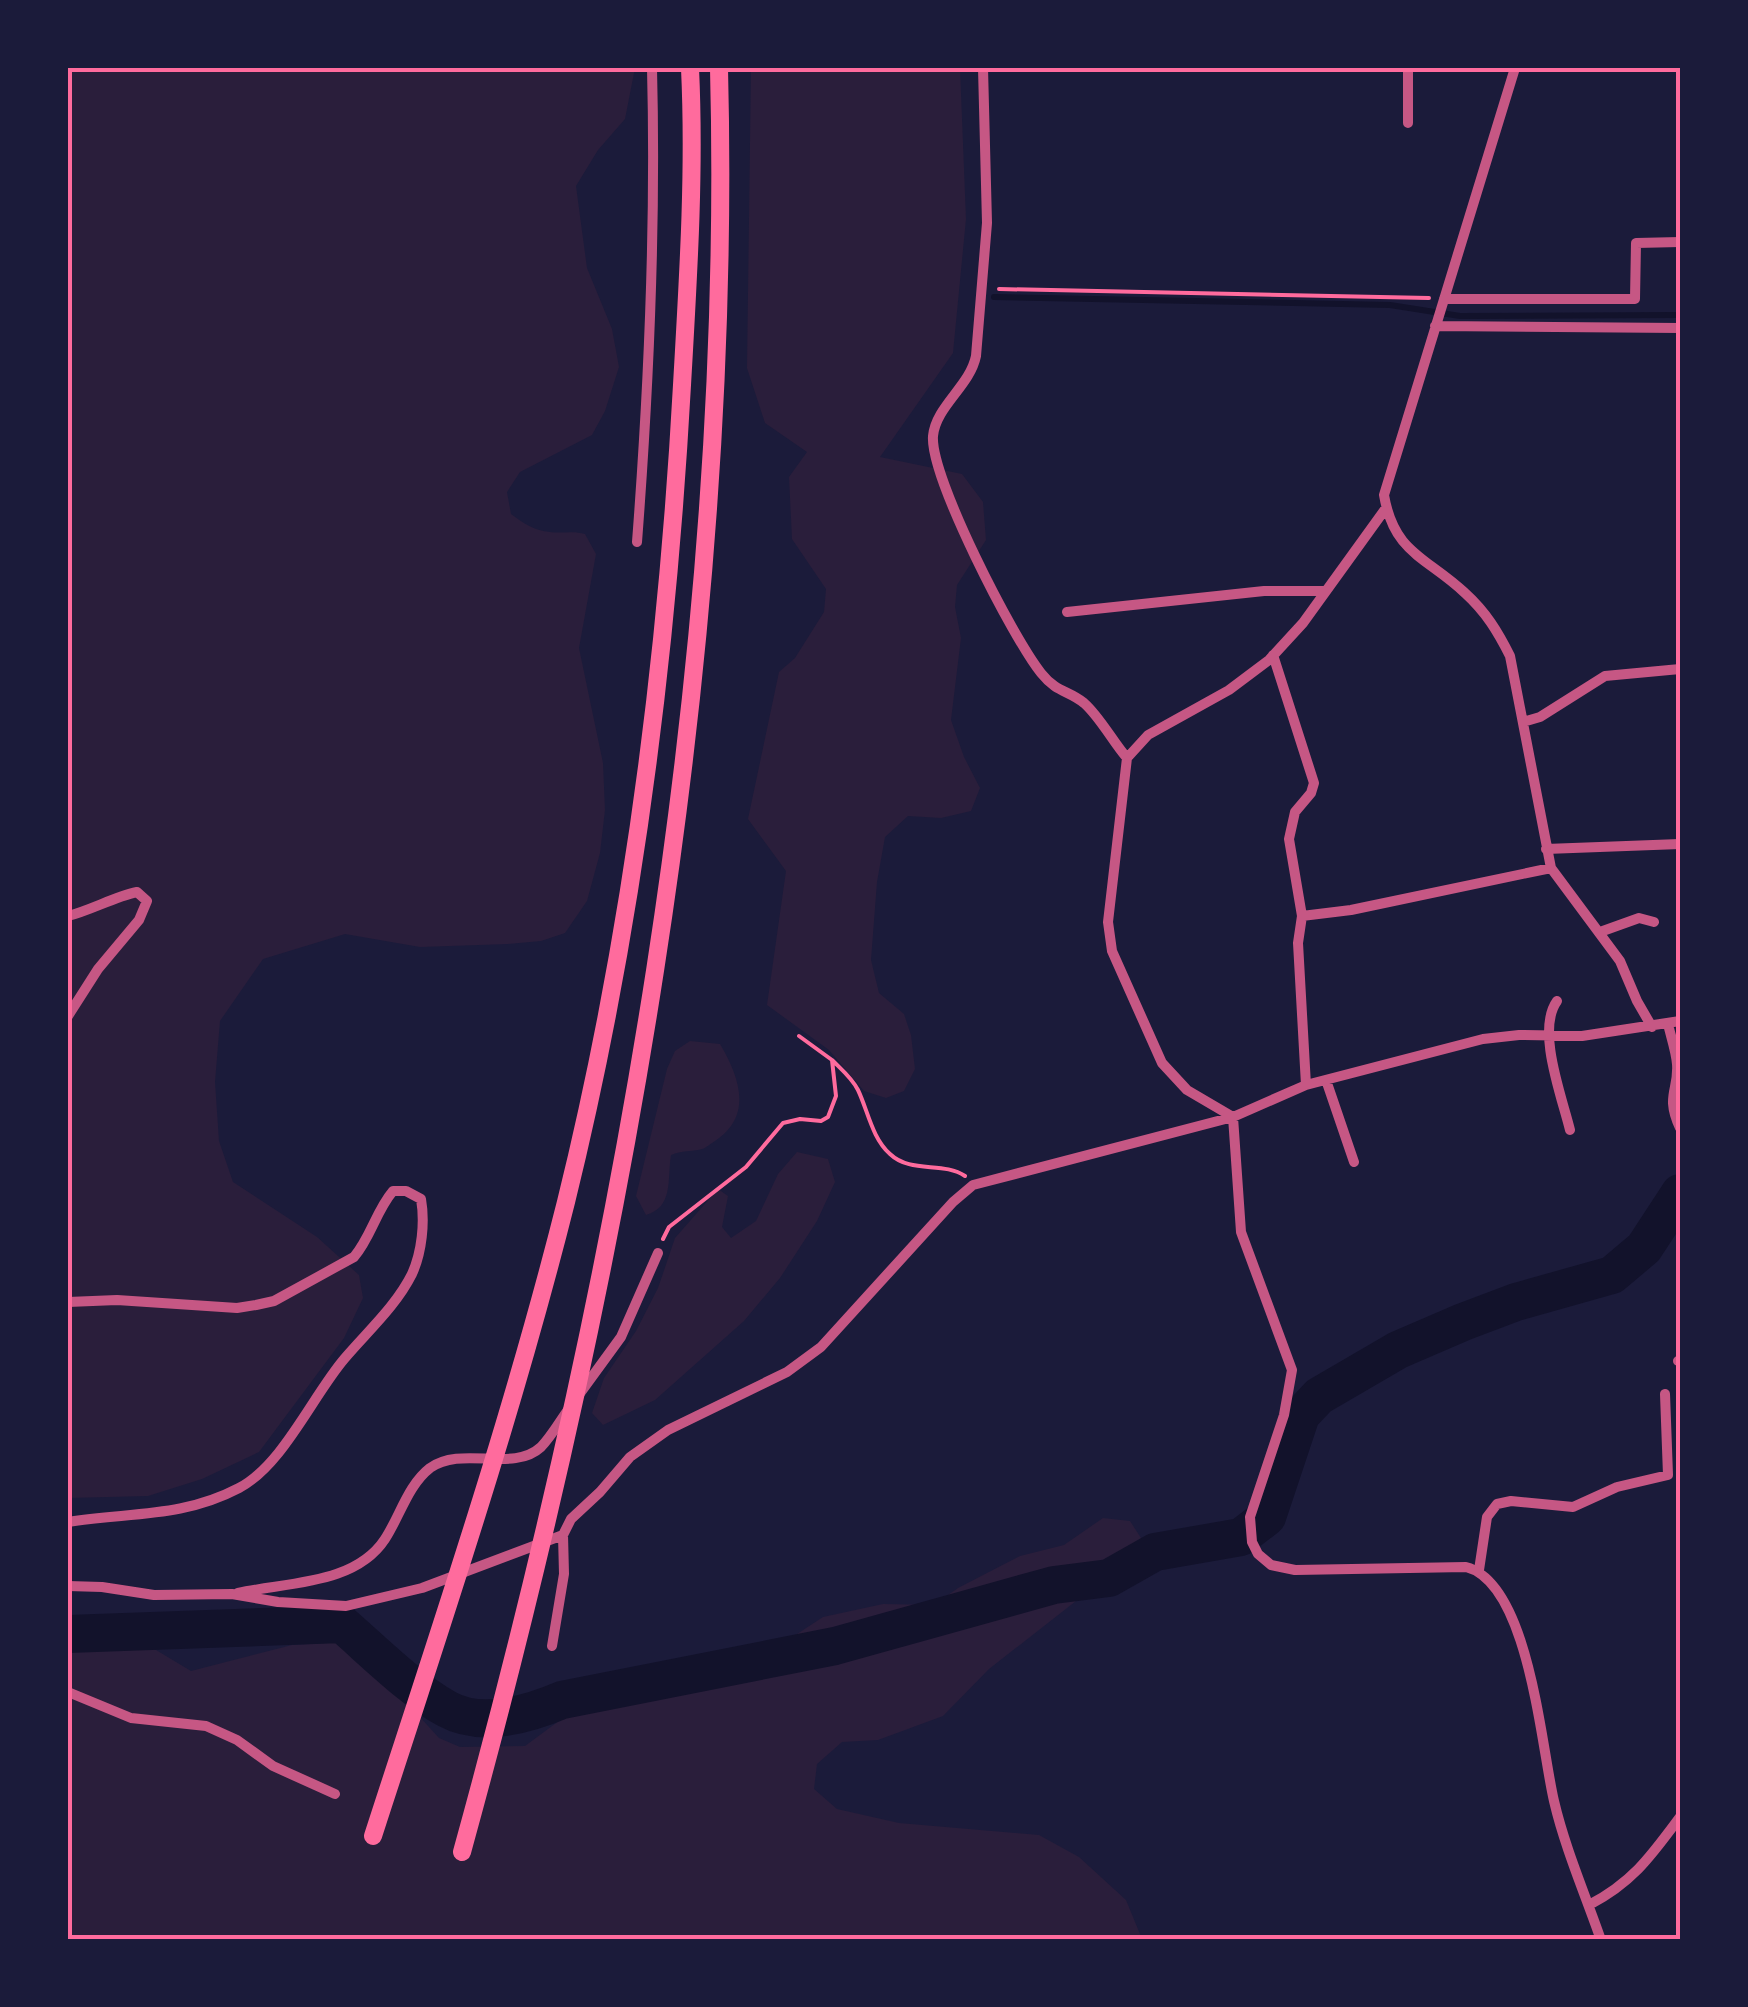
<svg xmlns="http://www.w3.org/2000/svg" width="1748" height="2007" font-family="Lato,sans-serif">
  <rect width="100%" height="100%" fill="#1b1b3a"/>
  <path fill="#2a1e3b" d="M68,68h567l-10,51 -27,31 -22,36 11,82 25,61 7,38 -14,44 -13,24 -72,37 -13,20 4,22c12,9 24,17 39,18 13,2 22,-2 35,2l11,20 -17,94 24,115 2,47 -5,43 -13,48 -22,32 -24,8 -33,3 -88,3 -75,-13 -82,25 -43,62 -5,61 4,59 14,41 84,55 42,38 4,23 -19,40 -85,114 -57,27 -54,17 -80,2z
    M751,68h209l6,151 -13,134 -73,104 82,17 21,28 3,38 -29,45 -2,22 6,31 -10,82 13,37 16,31 -9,23 -30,7 -33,-2 -23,21 -8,45 -6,78 8,33 25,21 7,21 4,34 -11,22 -18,7 -22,-7 -35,-41 -62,-45 19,-134 -38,-52 31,-147 16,-14 29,-46 2,-23 -34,-50 -3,-62 18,-25 -42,-29 -18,-55z
    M690,1041l30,3c20,34 33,72 -5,97 -2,1 -11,8 -13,8 -11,3 -20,1 -31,6 -4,24 3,52 -25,60l-10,-19 31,-127 8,-18z
    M797,1152l31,7 7,23 -18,39 -37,57 -36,43 -89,79 -52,25 -11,-12 12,-35 32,-47 22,-43 17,-50 43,-49 10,7 -6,31 9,11 25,-17 22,-47z
    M1103,1518l27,3 11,17 -5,16 -147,115 -46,47 -65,24 -36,2 -25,22 -3,25 23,20 62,14 140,12 40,22 47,43 16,39h-1074v-319h38l85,51 101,-26 50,-3 47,41 50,55 21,9 65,-1 46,-34 188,-39 32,-35 32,-21 60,-13 51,1 24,-17 62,-32 44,-11z"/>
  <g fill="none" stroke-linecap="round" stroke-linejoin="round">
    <path stroke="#12122b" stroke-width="6" d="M994,297l396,8 70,11 220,-1"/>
    <path stroke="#12122b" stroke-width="38" d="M68,1634l274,-10c30,26 71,67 105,85 34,19 82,5 115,-9l273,-54 219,-61 55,-7 46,-26 86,-15 26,-20 34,-102 18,-19 79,-46 65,-28 53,-20 96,-27 32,-27 36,-55"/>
    <path stroke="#ff6b9d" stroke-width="4" d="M999,289l430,9
      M799,1036l33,24
      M663,1239l6,-12 77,-60 37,-44 17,-4 21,2 7,-4 8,-21 -4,-36c10,10 20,18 26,30 10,21 14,48 32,64 21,20 53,7 75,22"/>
    <path stroke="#c65784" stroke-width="10" d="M983,68l4,155 -11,133c-6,30 -40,50 -43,80 -3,41 80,202 108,237 16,20 27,17 43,30 16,14 29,39 43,55
      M1515,68l-131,427c10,59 43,62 81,98 21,19 33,39 45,63l41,212 69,93 17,40 15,26
      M1408,123v-55
      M1444,299h191l1,-56 44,-1
      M1435,326l245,2
      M1386,508l-83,115 -34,37 -40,30 -81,45 -21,23 -19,164 4,29 50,112 25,27 46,27 8,115 51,138 -8,45 -34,102 2,25 6,12 13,11 24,5 171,-3c63,16 75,179 88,234 11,47 31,93 47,139
      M637,542c12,-157 19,-317 15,-474
      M1067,612l197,-21h62
      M1273,655l41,128 -3,10 -16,19 -6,27 13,77 -4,27 8,142
      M1523,722l17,-5 65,-41 75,-7
      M1546,849l134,-5
      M68,916c23,-6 46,-19 69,-24l10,9 -8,19 -41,49 -30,47
      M1302,916l49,-6 200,-42
      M1600,932l39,-14 15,4
      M1557,1001c-21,29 5,96 13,129
      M1668,1024c3,13 8,27 9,40 2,26 -12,32 3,64
      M1326,1080l28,82
      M68,1302l49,-2 120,8 19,-3 18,-4 80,-44c17,-20 22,-46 39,-66h13l15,8c4,23 1,53 -9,75 -16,32 -44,57 -67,84 -32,37 -62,107 -106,130 -57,30 -110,24 -171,34
      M1678,1361h2
      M578,1396l43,-59 37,-84
      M1479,1570l8,-53 10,-13 14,-3 62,6 44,-20 51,-12 -3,-81
      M68,1586l34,1 52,8 78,-1 46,8 68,4 76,-18 141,-53 8,-16 29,-27 30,-35 38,-27 119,-58 34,-25 132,-145 20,-17 260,-68 73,-32 177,-46 36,-4 63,1 98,-15
      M238,1593c49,-11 117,-8 147,-54 15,-23 23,-54 45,-71 32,-23 83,5 111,-21 10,-10 19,-26 27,-37
      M552,1646l12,-72 -1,-39
      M68,1692l63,26 75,8 31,14 36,26 62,28
      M1589,1905c44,-23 62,-49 91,-88"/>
    <path stroke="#ff6b9d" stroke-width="18" d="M373,1836c68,-210 139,-419 193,-634 66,-267 101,-543 116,-817 6,-105 13,-212 8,-317
      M462,1852c158,-573 272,-1189 257,-1784"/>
  </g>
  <rect width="1748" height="2007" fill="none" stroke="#1b1b3a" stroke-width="140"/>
  <rect x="70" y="70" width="1608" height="1867" fill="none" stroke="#ff6b9d" stroke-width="4"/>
</svg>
